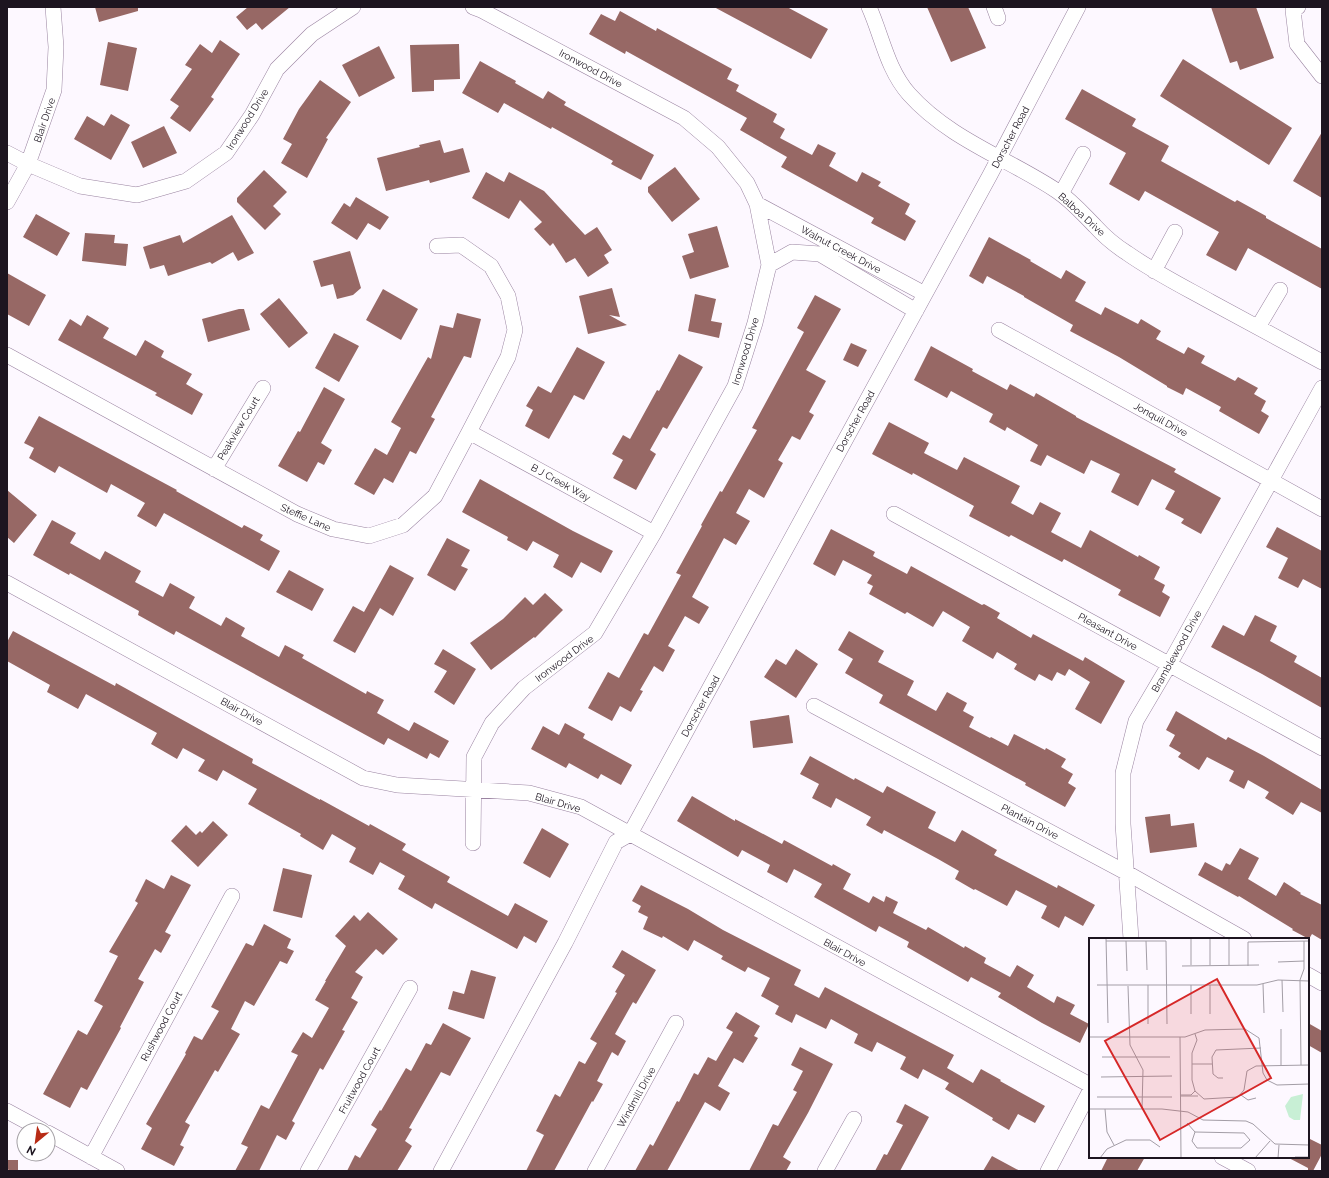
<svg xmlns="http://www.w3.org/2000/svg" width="1329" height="1178" font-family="Raleway,sans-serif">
  <rect width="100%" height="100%" fill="#fdf8ff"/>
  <path fill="#976865" d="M95,7h43v4l-39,11z
    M248,7h42l-28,23 -6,-7 -9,7 -11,-13z
    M714,7h73l41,22 -17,30z
    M927,7h41l18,41 -35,14z
    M1211,7h45l18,51 -34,12 -3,-9 -7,2z
    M620,11l36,20 1,-3 75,41 -5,10 12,6 -3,6 41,23 -4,8 12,7 -5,9 32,17 6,-11 18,9 -7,13 28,16 5,-10 19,10 -3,4 32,18 -5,10 11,7 -11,20 -34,-18 3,-5 -93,-51 6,-10 -47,-27 7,-12 -121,-67 -1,3 -36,-20 12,-20 14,7z
    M220,40l20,14 -29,43 3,2 -24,33 -20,-14 9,-12 -9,-6 22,-31 -7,-4 15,-21 12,9z
    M108,42l29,6 -9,43 -28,-6z
    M459,44l1,35 -26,1v11l-22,1 -2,-47z
    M379,46l16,32 -36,19 -17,-32z
    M1183,59l109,69 -23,37 -109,-69z
    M480,61l36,20 -1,2 28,16 5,-8 18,11 -2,3 90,50 -13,25 -30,-16 2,-3 -61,-34 -1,2 -47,-26 -6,10 -36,-20z
    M320,80l31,22 -25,36 2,1 -21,39 -26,-15 11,-19 -9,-5 16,-30z
    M1082,89l54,30 -4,7 37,20 -8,15 74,41 2,-2 29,16v2l56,31v40l-74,-41 -12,23 -30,-16 13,-23 -74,-41 -6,10 -30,-17 17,-31 -61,-34z
    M111,114l19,11 -19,35 -37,-21 13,-23 17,10z
    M164,126l13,27 -34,15 -12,-26z
    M1322,132v66l-29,-17z
    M440,140l4,13 19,-5 7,24 -40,11 -1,-3 -43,11 -9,-33 43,-11 -1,-2z
    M675,167l25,32 -28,23 -24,-30v-5z
    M264,170l23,22 -14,14 8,8 -16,16 -28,-28v-4z
    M486,172l18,10 5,-10 35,19 41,44 12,-8 15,23 -8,5 5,8 -21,14 -13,-19 -9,5 -13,-20 -3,3 -16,-17 8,-7 -22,-22 -11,19 -37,-21z
    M356,197l33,20 -9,13 -12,-7 -11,17 -26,-17 13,-20 6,4z
    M36,214l34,19 -13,23 -34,-19z
    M232,215l22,38 -16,8 -5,-9 -21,12 -2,-2 -42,14 -4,-11 -14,4 -7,-22 37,-12 3,8z
    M717,226l12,41 -39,12 -8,-23 12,-4 -6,-18z
    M85,233l30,2 -1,8 14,1 -2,22 -44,-5z
    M989,237l42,23 -1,1 31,18 5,-9 20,12 -11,19 26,14 4,-8 33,17 3,-5 20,12 -5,8 28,15 4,-7 17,9 -4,7 34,18 3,-4 20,11 -4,6 12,7 -5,10 8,5 -10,18 -40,-23 2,-4 -35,-19 -3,7 -16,-8v-1l-48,-29 -49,-26 3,-6 -49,-28v-1l-37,-20 -4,8 -14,-8z
    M350,251l11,37 -8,7 -16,4 -4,-15 -12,3 -8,-26z
    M7,273l39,22 -17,31 -22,-12z
    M612,288l8,29 -11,-2 18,10 -39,9 -9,-38z
    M383,289l35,20 -17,31 -35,-20z
    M695,294l21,5 -5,22 11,2 -3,15 -31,-7z
    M815,295l26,14 -35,61 20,11 -17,31 5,3 -14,25 -8,-4 -14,24 5,3 -19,35 -15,-9 -13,24 14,8 -14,24 -12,-7 -32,59 17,10 -10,17 -14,-8 -17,30 7,4 -12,22 -9,-6 -14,24 3,1 -12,21 -11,-6 -8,15 -24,-13 20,-36 11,6 25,-45 4,2 33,-60 -5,-2 26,-47 -1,-1 19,-34 2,1 35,-62 -5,-2 52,-96 -7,-4z
    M279,298l29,35 -19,15 -29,-34z
    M239,309h5l6,21 -42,12 -6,-23z
    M457,313l24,6 -10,39 -7,-2 -33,61 4,2 -19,35 -6,-3 -17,32 -9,-5 -10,17 -20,-11 21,-36 12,7 14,-27 -10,-6 37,-65 3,2 9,-34 13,3z
    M87,315l22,13 -6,10 33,18 9,-16 19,11 -3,6 31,17 -6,10 17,10 -11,21 -37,-20 2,-2 -99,-53 12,-21 11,7z
    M334,333l25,13 -20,36 -24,-14z
    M851,343l16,7 -9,17 -15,-7z
    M931,346l42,23 -1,2 35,19 3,-6 24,13 2,-4 40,23v1l100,52 -2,3 47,26 -20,36 -20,-11 3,-4 -19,-10 10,-18 -23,-12 -14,27 -27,-14 9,-18 -29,-14 -7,14 -37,-19 -6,11 -11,-5 8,-16 -31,-18 -2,4 -16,-9 4,-8 -42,-23 -4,7 -33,-18z
    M577,347l28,15 -21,38 -10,-5 -25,44 -24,-13 8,-16 -7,-4 12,-20 13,7z
    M679,354l24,13 -36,62 -4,-2 -13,23 6,4 -20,36 -23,-12 10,-18 -11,-6 11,-19 7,4 27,-49 2,1z
    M324,387l21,12 -24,44 11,7 -8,15 -6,-3 -11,20 -29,-16 20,-35 2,1z
    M39,416l138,74 -1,1 66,37 2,-3 19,10 -3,5 20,11 -11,20 -105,-58 -8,14 -19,-11 8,-13 -34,-19 -4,9 -48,-27 -4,7 -26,-15 5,-10 -10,-5z
    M889,422l40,21 -5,10 33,17 7,-13 56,29 -9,17 22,12 7,-13 21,11 -10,19 30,16 9,-18 48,27 1,-2 21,12 -6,12 11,6 -3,7 8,5 -10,20 -42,-22 3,-5 -57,-31 -2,3 -51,-27 -2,2 -40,-21 5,-10 -61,-33 -1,2 -40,-21z
    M480,479l93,52 40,20 -12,22 -20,-11 -9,16 -19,-11 6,-12 -26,-14 -6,10 -20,-11 1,-3 -46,-25z
    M7,490l30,25 -23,28 -7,-6z
    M52,520l24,13 -6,10 30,17 5,-9 36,20 -6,11 28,15 7,-14 25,14 -6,11 32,18 5,-9 19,11 -4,8 38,21 6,-12 19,10 -2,3 64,36 1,-3 17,9 -7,13 32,18 5,-9 35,19 -10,17 -9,-5 -3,6 -39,-21 -4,7 -208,-114 -2,4 -36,-20 1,-4 -69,-38 -1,2 -36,-20z
    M1277,527l45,24v38l-19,-10 -5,9 -20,-10 10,-20 -22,-11z
    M831,529l44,23 -2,4 34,18 4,-8 71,39 2,-1 16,9 -3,5 34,20 2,-4 50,27 2,-4 40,24 -24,43 -26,-15 15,-27 -21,-13 -4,7 -8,-4 -5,9 -13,-7 -4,7 -21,-12 3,-5 -20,-12 -4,7 -31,-18 8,-14 -27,-16 -10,16 -26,-15 -2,2 -36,-20 4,-8 -6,-3 5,-8 -29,-15 -8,16 -22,-12z
    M447,538l23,12 -9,16 7,3 -13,22 -28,-16z
    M390,565l24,13 -21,38 -13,-8 -25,45 -22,-12 20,-35 11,6z
    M289,570l35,19 -12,22 -36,-19z
    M545,593l18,17 -28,28 -1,-1 -43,33 -21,-27 33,-24 22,-22 8,8z
    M1255,615l22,11 -7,15 27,15 -3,6 28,16v30l-60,-34 -51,-27 12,-22 21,11z
    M13,631l102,55 1,-3 137,76 -1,4 68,37v-1l49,27 1,-2 36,20 -4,6 48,27 -3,5 61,34 7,-13 33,18 -12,22 -12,-7 -7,13 -82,-46 -3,6 -34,-20 7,-13 -25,-14 -7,13 -24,-13 7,-14 -24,-14 -9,16 -23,-14 1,-2 -53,-30 9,-15 -34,-19 -6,11 -19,-10 7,-11 -22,-12 -6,11 -26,-15 6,-11 -71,-39 -8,15 -31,-17 3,-7 -43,-24v-19z
    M849,631l35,20 -6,11 36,19 -7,14 29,16 11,-19 20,11 -4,8 11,6 -5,10 21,11 1,-1 17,9 6,-12 31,16 1,-2 20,11 -5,8 12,7 -5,9 8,5 -11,19 -40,-22 1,-2 -147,-80 4,-8 -38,-22 8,-14 -15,-9z
    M443,649l33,20 -22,36 -20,-13 13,-21 -13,-7z
    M796,649l22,15 -22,34 -32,-21 12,-18 10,6z
    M1176,711l50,29 2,-3 36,19 58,34v23l-21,-11 -8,13 -28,-17 4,-6 -21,-12 -4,9 -15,-8 5,-10 -27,-14 -8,13 -21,-13 3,-4 -12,-7 6,-11 -9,-5z
    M789,715l4,28 -40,5 -3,-27z
    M565,723l20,11 -2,4 49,27 -11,20 -20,-11 -3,5 -29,-16 -3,5 -35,-19 12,-23 16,9z
    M810,756l44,24 1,-2 28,15 4,-7 49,26 -8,16 27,14 7,-12 35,20 -3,5 63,33 1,-3 37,20 -12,21 -18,-10 -6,12 -18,-10 6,-12 -31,-16 -9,16 -32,-17 -1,1 -19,-11 4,-8 -21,-12 -54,-29 -2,4 -16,-9 5,-8 -35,-19 -5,10 -19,-10 7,-14 -19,-10z
    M692,796l43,25v-2l47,25 2,-4 48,26 1,-2 18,10 -8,15 26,14 4,-7 11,6 2,-6 12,6 -5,11 33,17 2,-3 36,21 1,-2 21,12 -2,5 26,14 7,-12 17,10 -7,12 27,16 3,-7 18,9 -5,9 19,10 -9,19 -38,-20 -44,-26 3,-4 -30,-16 -3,5 -61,-35 2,-5 -30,-16 -3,6 -62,-35 8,-13 -28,-15 -7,14 -20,-11 3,-7 -28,-15 -4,7 -61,-36z
    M1170,814l1,12 23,-3 3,24 -47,6 -5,-36z
    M213,821l15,14 -30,32 -27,-26 15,-16 10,10 4,-4 2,2z
    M542,828l27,16 -19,34 -27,-15z
    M1240,848l19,10 -11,21 28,17 8,-14 17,11 -1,1 22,11v35l-10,-6 -3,5 -17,-9 1,-1 -54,-33 -1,1 -40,-22 7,-13 17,9 4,-8 4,2z
    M283,868l29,7 -10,43 -29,-7z
    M171,875l20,10 -26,47 6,3 -10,18 -6,-4 -17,30 6,3 -24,45 1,1 -34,62 -6,-3 -11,21 -27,-14 35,-64 9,5 16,-29 -9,-5 24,-45 -9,-4 29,-49 -3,-2 11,-22 18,10z
    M641,885l47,24 35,21 78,40 -7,15 25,13 6,-11 129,68 -7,13 26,15 8,-14 20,11 -1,1 45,25 -10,17 -17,-9 -9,16 -17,-10 1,-2 -48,-29 4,-6 -26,-14 -5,10 -18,-10 6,-12 -29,-15 -5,10 -18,-9 4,-9 -27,-15 -5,10 -30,-15 -4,9 -17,-9 4,-8 -18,-10 9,-18 -22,-11 -3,5 -24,-13 2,-3 -29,-16 -6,11 -25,-15 -1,2 -19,-9 5,-12 -10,-5 3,-6 -9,-5z
    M368,912l30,27 -15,16 -7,-6 -21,23 8,5 -12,21 7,4 -16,28 3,1 -22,39 -3,-2 -28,53 3,2 -9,17 -9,-5 -18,36h-24l13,-24 -7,-3 20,-39 8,4 29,-54 -7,-3 12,-20 9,6 17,-30 -14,-8 11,-19h-1l21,-35 -11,-10 19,-21 6,6z
    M264,924l27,15 -4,9 7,3 -7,13 -7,-3 -26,45 -9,-5 -14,28 9,5 -22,38 -3,-2 -30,52 5,3 -10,20 4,2 -10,19 -33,-17 11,-21 -6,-4 40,-70 -1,-1 9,-17 8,4 17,-29 -8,-4 35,-64 7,3z
    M622,950l34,20 -20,34 -3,-2 -18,32 11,7 -8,15 -6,-4 -15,29 6,3 -10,18 -1,-1 -38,70h-28l18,-36 -8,-4 19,-37 5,3 19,-36 6,3 12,-21 -7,-4 27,-46 -2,-1 10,-17 -13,-8z
    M471,970l25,7 -12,42 -36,-10 5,-18 11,3z
    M736,1012l24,14 -6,10 4,2 -15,25 -9,-5 -16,28 12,7 -10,18 -15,-9 -38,69h-32l15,-27 3,2 24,-45 2,1 15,-29 4,2 10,-18 8,4 17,-29 -7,-4z
    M443,1023l28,15 -21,38 -9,-4 -32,56 3,1 -7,12 7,5 -15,25h-50l8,-16 5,3 17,-29 -6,-4 9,-15 1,1 25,-43 5,3 15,-28 5,2z
    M1308,1023l14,8v22l-14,-8z
    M800,1047l33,17 -25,49 -25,44 8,5 -5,9h-37l24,-47 5,2 19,-34 -4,-2 10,-19 -12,-6z
    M905,1104l24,13 -29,54h-25l9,-17 3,1 16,-30 -7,-3z
    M1308,1138l14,7v9l-9,17h-5v-3l-21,-11h21z
    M992,1156l28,15h-37z
    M1108,1157h37l-8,14h-36z
    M7,1160h11v11h-7l-4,-2z"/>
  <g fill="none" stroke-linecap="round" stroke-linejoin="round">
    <g stroke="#9a84a1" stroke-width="16">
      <path id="minor" d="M869,7c13,29 18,62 40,87 40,45 100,65 148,97 15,10 26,23 38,35 9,10 21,20 32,27 27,19 55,33 84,49 37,20 74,40 111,60
        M994,7l4,11
        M1298,7l-5,3 4,34 25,32
        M7,153l21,11 52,22 57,9 49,-14 40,-28 26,-38 25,-46 35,-35 41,-27
        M1061,194l22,-40
        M7,202l21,-38 26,-74 2,-43 -3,-40
        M757,204l168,90
        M769,265l23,-13 28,2 96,57
        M1154,271l21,-39
        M1258,327l22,-37
        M999,330l323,179
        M7,355l290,159 36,15 36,7 34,-11 32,-29 34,-64 39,-75 7,-27 -7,-34 -17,-30 -30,-21 -24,1
        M469,432l185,101
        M214,469l49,-81
        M894,514l428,234
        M7,583l356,195 34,7 132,8 52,14 509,278
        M814,706l313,167 117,66
        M630,834l360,-659 88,-168
        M473,843l1,-86 18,-34 32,-35 71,-55 59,-100 81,-147 20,-63 14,-58 -12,-61 -10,-21 -29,-36 -34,-29 -203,-108 -8,-3
        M1131,939l-8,-115v-51l13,-52 33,-56 153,-277
        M1308,975l14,8
        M7,1111l35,19
        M48,1133l69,38
        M91,1157l141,-261
        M1222,1157l26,14
        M308,1171l102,-183
        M441,1171l124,-228 51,-101 14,-8
        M595,1171l81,-148
        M825,1171l29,-52
        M1048,1171l42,-80"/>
    </g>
    <use href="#minor" stroke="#fff" stroke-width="15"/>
  </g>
  <g text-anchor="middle" stroke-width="3" stroke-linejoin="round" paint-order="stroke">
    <g font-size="10" fill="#1d1520" stroke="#fff">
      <text transform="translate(591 68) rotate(28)" y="4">Ironwood Drive</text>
      <text transform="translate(247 119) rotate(-58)" y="4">Ironwood Drive</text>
      <text transform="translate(44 120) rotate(-71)" y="4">Blair Drive</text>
      <text transform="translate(1010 137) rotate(-62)" y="4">Dorscher Road</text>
      <text transform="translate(1082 214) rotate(42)" y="4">Balboa Drive</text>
      <text transform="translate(841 249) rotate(28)" y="4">Walnut Creek Drive</text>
      <text transform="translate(745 351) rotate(-73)" y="4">Ironwood Drive</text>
      <text transform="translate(1161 419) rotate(29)" y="4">Jonquil Drive</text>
      <text transform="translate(855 421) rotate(-61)" y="4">Dorscher Road</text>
      <text transform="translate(238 428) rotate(-59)" y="4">Peakview Court</text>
      <text transform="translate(561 482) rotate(29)" y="4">B J Creek Way</text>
      <text transform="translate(306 517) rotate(24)" y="4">Steffie Lane</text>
      <text transform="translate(1108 631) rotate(29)" y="4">Pleasant Drive</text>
      <text transform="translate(1176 651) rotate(-61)" y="4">Bramblewood Drive</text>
      <text transform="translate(564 658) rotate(-37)" y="4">Ironwood Drive</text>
      <text transform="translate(700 706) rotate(-61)" y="4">Dorscher Road</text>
      <text transform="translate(242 711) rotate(29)" y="4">Blair Drive</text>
      <text transform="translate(558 802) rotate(16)" y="4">Blair Drive</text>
      <text transform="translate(1030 821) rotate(28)" y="4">Plantain Drive</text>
      <text transform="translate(845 952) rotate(29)" y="4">Blair Drive</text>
      <text transform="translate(161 1026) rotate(-62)" y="4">Rushwood Court</text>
      <text transform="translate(359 1080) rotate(-61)" y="4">Fruitwood Court</text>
      <text transform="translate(636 1097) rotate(-61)" y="4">Windmill Drive</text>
    </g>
  </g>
  <g transform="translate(1089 938)">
    <rect width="220" height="220" fill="#fdf8ff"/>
    <path d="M214,156l-3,26h-6l-5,-3 -4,-11 6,-9z" fill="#c8efd5"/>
    <path fill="none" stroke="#a39da6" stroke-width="1" d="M17,0l2,85M102,0v27M121,0v27M140,0v27M17,3h60l1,83M37,3l1,30M57,3l1,29M189,24l26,-1M93,28l77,-1M159,28v-24l61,-1M193,42l1,32M174,46l1,29M8,47h160l21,-5 31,1M121,47v29M39,48l2,59 13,25 -1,39M102,76v-29M59,86v-39M192,91v36M106,96l2,6 -5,13v27l3,11 9,8 34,-2 6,-7 3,-19 9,-5 53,-1M0,99h96l20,-7 40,-1 14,9 4,35 4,7 10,5 32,-1M91,99l1,121M13,119h68M103,126h20M212,127l-1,-85 4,-11v-28M12,139l71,-1M134,140h-5l-5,-4 -1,-17 4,-7 45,-2M91,157h11l4,-4M152,157l7,5 8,-2M91,158h18M8,159h75M0,171h73l26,3 15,8 43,1 7,3 22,20 34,1M16,171l2,23 7,13M98,185l8,9 49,1 6,7 -9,8h-44l-5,-7 3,-9M206,219h14M11,220l7,-9 19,-9h24l10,7M166,220l15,-17M189,220l1,-13"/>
    <path fill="#d62828" fill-opacity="0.15" stroke="#d62828" stroke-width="2" d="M128,41l54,99 -111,62 -55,-99z"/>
    <rect width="220" height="220" fill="none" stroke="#1d1520" stroke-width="2"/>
  </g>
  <rect width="1329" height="1178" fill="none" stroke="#1d1520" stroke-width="16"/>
  <g transform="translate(36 1142) rotate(209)"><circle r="19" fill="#ffffff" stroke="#a5a1a6"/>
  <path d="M0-3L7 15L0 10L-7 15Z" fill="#b82b15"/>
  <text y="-6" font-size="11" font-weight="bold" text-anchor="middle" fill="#1d1520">N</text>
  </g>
</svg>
